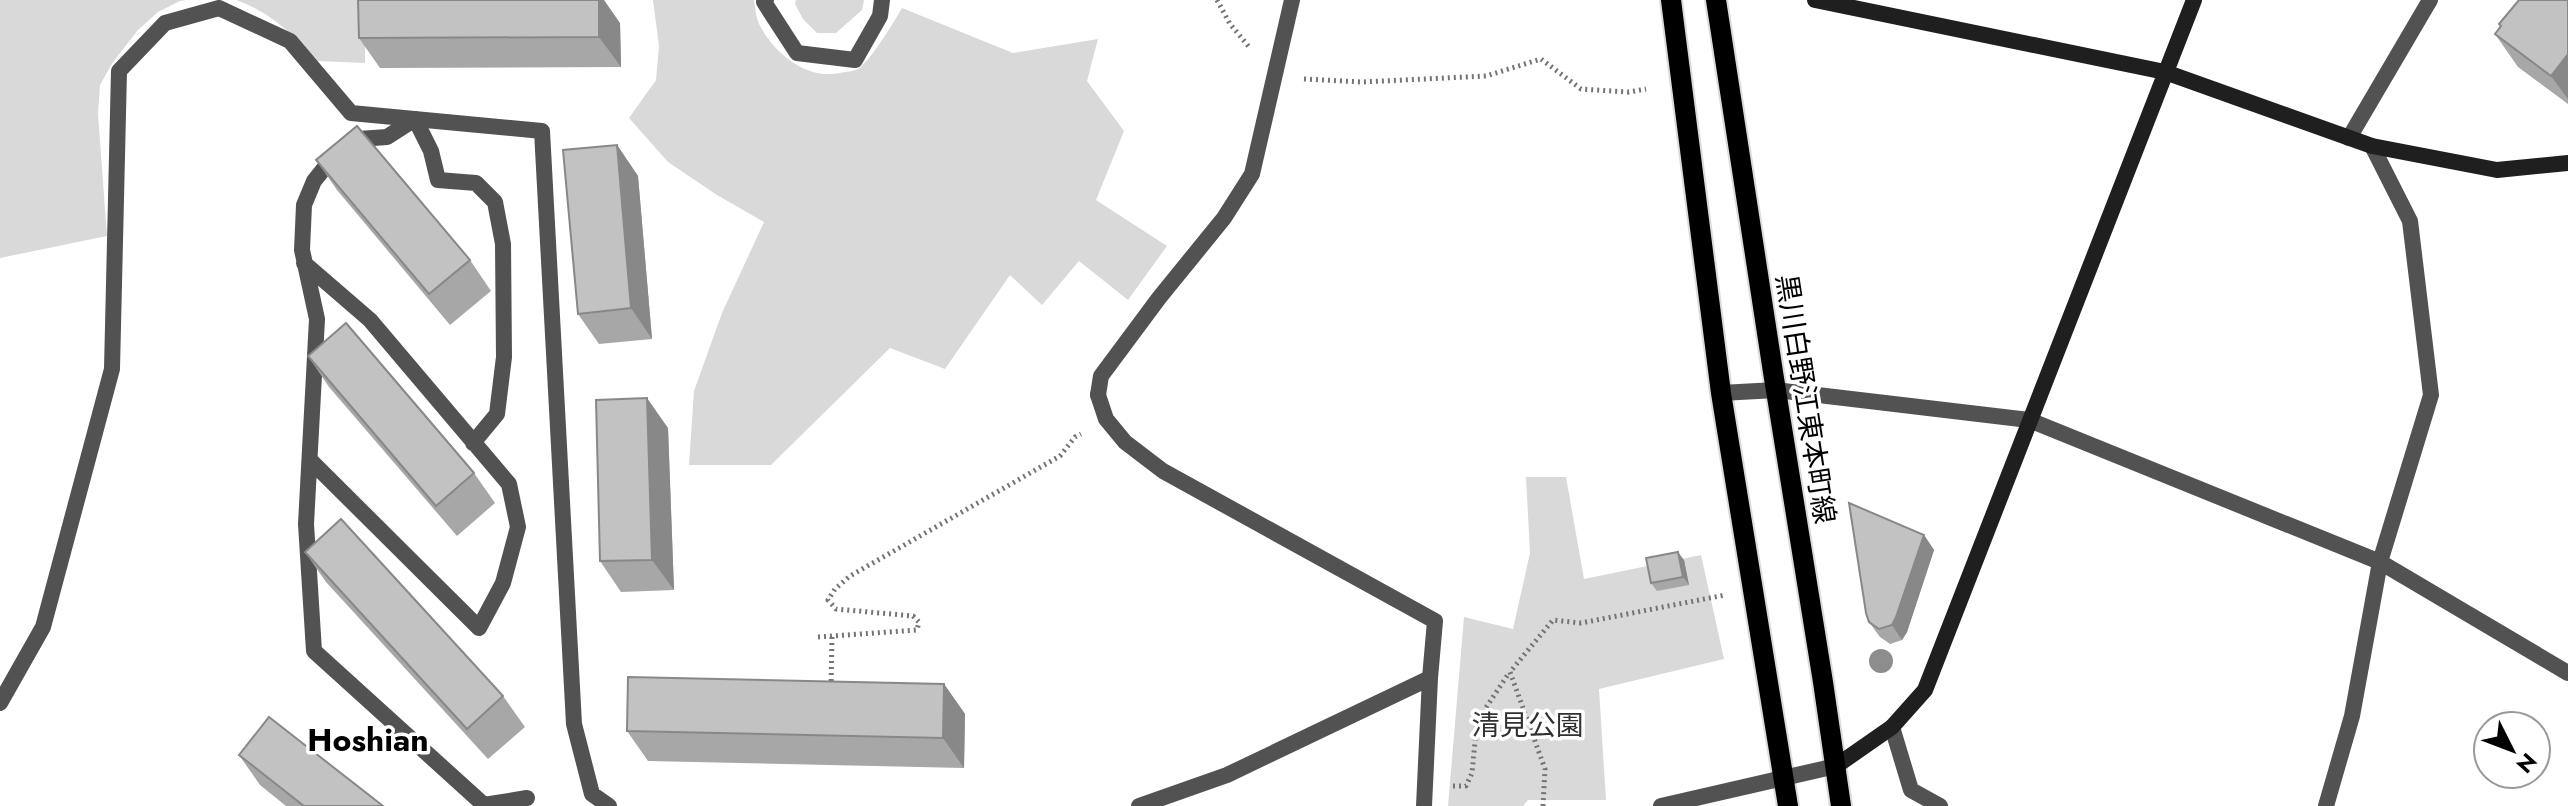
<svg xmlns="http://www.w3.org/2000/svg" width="2568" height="806" font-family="Jost,'Noto Sans JP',sans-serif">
  <rect width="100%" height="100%" fill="#fff"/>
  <path fill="#d9d9d9" d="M0,0h187l-7,1 -22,11 -20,18 -25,32 -13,23 -2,29 9,122 -107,22z
    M236,0h129v63l-48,-2c-23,-26 -47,-49 -81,-61z
    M653,0h101c1,8 2,17 5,24 15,29 47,56 81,49 5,-1 14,-2 18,-4 13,-9 36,-47 44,-61l111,45 85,-14 -11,42 37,50 -28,69 71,46 -39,54 -49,-39 -37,44 -32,-30 -65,94 -55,-21 -119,117h-82l5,-74 28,-78 42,-91 -47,-27 -49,-33 -39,-44 27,-38 3,-34z
    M796,0h68l-2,10 -26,23h-19l-14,-14 -8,-15z
    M1526,477h40l18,102 117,-24 23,104 -125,30 7,111h-78l-5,6h-75l16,-189 49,12 17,-76z"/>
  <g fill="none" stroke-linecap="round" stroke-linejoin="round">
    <g stroke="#dbdbdb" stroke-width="24">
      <path id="primary" d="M1671,0l50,393 67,413
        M1716,0l57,372 50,310 18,124"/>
    </g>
    <path stroke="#747474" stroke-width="5" stroke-dasharray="2 4" stroke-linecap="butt" d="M1217,0l13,24 20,24
      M1304,79l58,3 124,-6 55,-17 40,30 48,3 17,-3
      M818,637l99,-7 2,-8 -6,-6 -77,-7 -8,-9 7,-11 15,-13 210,-120 15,-19 6,-3
      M831,687l1,-51
      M1453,786h13l6,-13 5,-52 32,-48
      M1543,806l2,-37 -35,-97 43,-52 28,3 144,-28"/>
    <path stroke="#525252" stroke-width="16" d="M304,263l66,57 139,164 9,43 -15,56 -24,45 -169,-168
      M1098,395l3,-19 58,-78 65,-80 28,-44 40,-174
      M473,443l24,-29 7,-57 -1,-113 -8,-42 -19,-19 -38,-3 -7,-29 -16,-32 -28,18 -28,2 -25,17 -20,25 -10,24 -2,45 15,69 -11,205 8,127 170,154 43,-7"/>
    <path stroke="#525252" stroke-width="16" d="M766,0l-2,2 33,51 58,7 25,-44 2,-16
      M2349,138l81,-138
      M1721,393l55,-3 253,30 351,142 188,111
      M1098,395l8,24 19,23 38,29 272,150 -5,57 -203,97 -88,31
      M0,703l43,-76 69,-258 7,-298 46,-48 54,-15 71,33 61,72 191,18 32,593 18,70 17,12
      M1892,727l19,63 29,16
      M1424,806l6,-128
      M1661,806l175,-40
      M2326,806l26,-90 28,-154 51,-167 -21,-174 -38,-75"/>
    <path stroke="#1f1f1f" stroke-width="16" d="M1815,0l350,72 207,74 125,24 71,-7
      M1836,766l56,-39 33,-37 269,-690"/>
    <use href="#primary" stroke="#000" stroke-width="20"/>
  </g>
  <circle fill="#8d8d8d" cx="1881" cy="661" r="12"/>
  <path fill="#a7a7a7" d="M2568,0v104l-50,-37 -23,-33 5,-7 -1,-3z
    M620,23l1,44 -241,1 -21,-30z
    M617,145l21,31 14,163 -53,5 -21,-30z
    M316,160l154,100 21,31 -41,34 -113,-135z
    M308,356l166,117 21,30 -38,33 -128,-149z
    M668,428l6,162 -53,2 -21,-31z
    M1924,535l10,15 -27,82 -5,8 -12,4 -10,-7 -11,-15z
    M305,552l198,144 22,31 -37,32 -162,-177z
    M1684,560l5,25 -32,6 -6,-8z
    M944,684l21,30 -1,54 -316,-7 -21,-30z
    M239,755l144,51h-97l-26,-21z"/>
  <path fill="#888" d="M599,0h5l16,23 1,44 -22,-30z
    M2568,54v45l-17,-23z
    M617,145l21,31 14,163 -21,-31z
    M647,398l21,30 6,162 -22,-30z
    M1924,535l10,15 -27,82 -5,8 -10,-15z
    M1678,552l6,8 5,25 -6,-8z
    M944,684l21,30 -1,54 -21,-30z"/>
  <path fill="#c2c2c2" stroke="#888" stroke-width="2" d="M358,0h241v37l-240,1z
    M2519,0h49v54l-17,22 -56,-42 6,-8 -2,-2z
    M357,126l113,134 -41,34 -113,-134z
    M617,145l14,163 -53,6 -15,-164z
    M346,323l128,150 -38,33 -128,-150z
    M647,398l5,162 -52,1 -4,-161z
    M1849,503l75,32 -28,82 -4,8 -13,4 -10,-7 -3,-9z
    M341,519l162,177 -36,33 -162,-177z
    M1678,552l5,25 -32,6 -5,-25z
    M628,677l316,7 -1,54 -316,-7z
    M269,717l114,89h-79l-65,-51z"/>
  <g text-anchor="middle" stroke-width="7" stroke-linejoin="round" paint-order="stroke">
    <g font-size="28" fill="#000" stroke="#fff">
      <text transform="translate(1806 399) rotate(81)" y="10">黒川白野江東本町線</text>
    </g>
    <g font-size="28" fill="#303030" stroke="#fff">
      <text x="1528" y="735">清見公園</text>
    </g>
    <g font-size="32" font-weight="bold" fill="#000" stroke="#fff">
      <text x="368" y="751">Hoshian</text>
    </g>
  </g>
  <g transform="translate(2512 750) rotate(132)"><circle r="38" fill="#ffffff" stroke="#999999" stroke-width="2"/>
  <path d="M0-6L14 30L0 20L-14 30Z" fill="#000000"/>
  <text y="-12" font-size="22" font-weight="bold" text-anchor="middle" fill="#000000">N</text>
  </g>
</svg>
